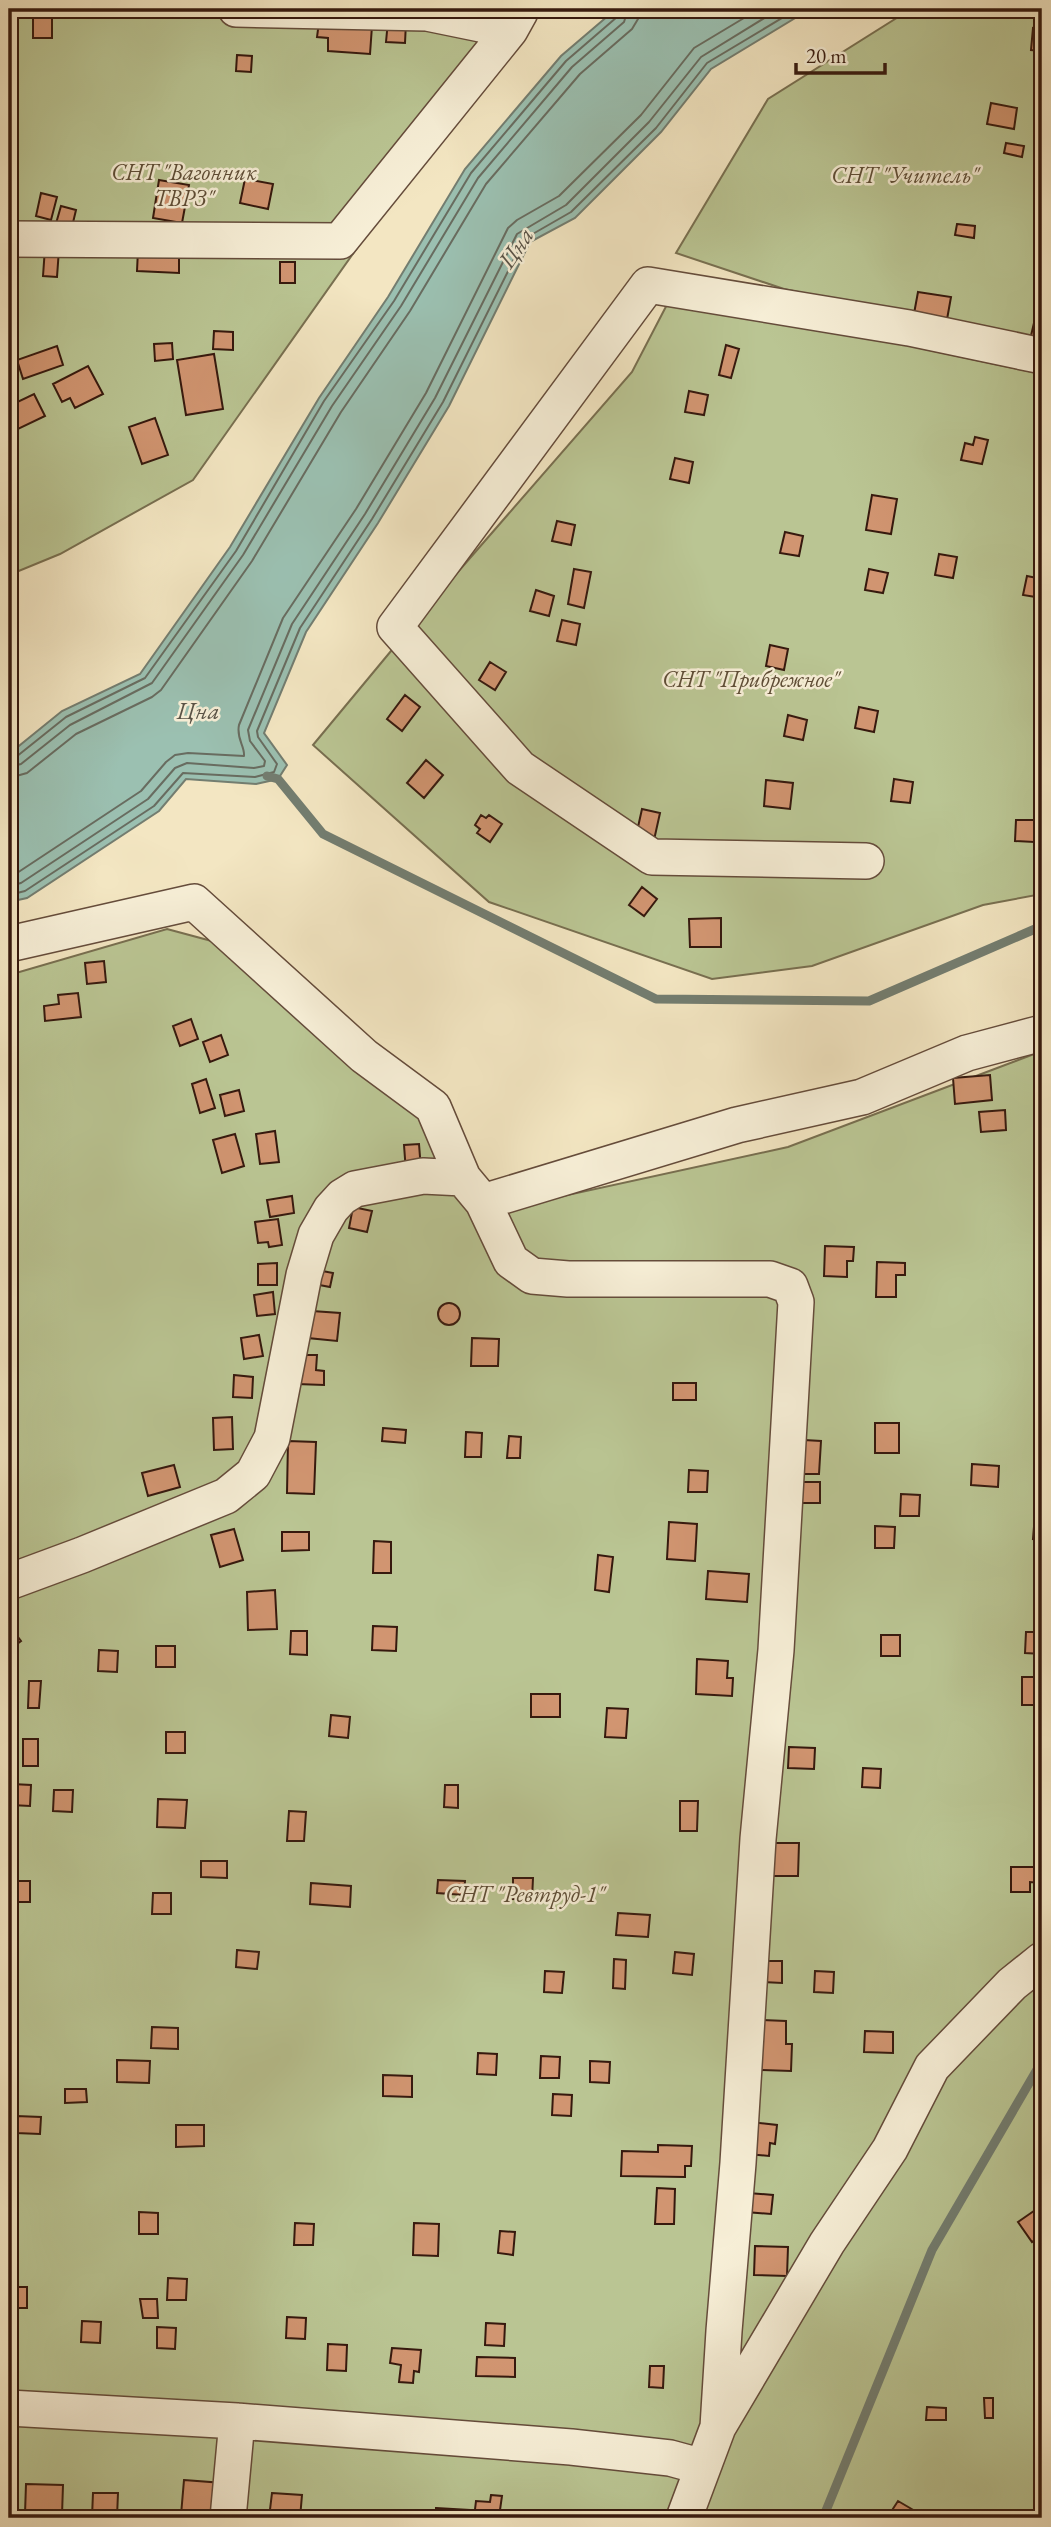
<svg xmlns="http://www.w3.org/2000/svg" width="1051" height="2527" font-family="'EB Garamond',serif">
  <rect width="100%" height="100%" fill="#f3e6c2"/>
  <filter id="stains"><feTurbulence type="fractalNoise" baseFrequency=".00286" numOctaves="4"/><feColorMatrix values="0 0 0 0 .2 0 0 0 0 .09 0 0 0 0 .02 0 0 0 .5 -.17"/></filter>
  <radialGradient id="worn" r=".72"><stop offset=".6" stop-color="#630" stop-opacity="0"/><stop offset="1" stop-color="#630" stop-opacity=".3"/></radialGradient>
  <path fill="#bac593" stroke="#786f50" stroke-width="2" d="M9,9h517l-333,471 -133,74 -51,21z
    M911,9h131v334l-258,-54 -108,-36 92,-154z
    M672,295l370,79v520l-59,11 -171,61 -100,13 -223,-77 -176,-157 117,-141 202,-232z
    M167,929l52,14 204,140 76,127 289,-63 254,-96v1467h-1033v-1543z"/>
  <path fill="#9bc0b1" stroke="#737d70" stroke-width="2" d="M616,9h194l-99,60 -50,63 -86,86 -45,24 -81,164 -71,117 -72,109 -42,101 23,32 -9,14 -22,5 -70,-5 -27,32 -132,87 -18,4v-148l53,-43 78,-37 90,-127 89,-149 69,-101 77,-128 96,-113z"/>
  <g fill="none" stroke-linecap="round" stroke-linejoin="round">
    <path stroke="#686c60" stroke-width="2" d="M9,759l7,-2 50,-40 79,-39 91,-127 88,-150 70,-100 77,-128 95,-112 51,-44 3,-8
      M9,767l12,-3 49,-39 82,-42 91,-128 89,-149 69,-100 77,-128 94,-111 52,-45 4,-13
      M9,778l18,-5 49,-39 76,-37 9,-7 91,-129 89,-149 69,-101 76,-127 94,-110 52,-45 6,-10 1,-10
      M9,875l8,-2 124,-82 25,-29 9,-7 13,-2 56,3c1,-10 -8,-17 -5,-31l44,-107 73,-109 70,-116 82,-165 9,-8 42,-24 82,-81 53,-67 65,-39
      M9,886l12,-3 127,-84 27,-31 12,-5 67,5 10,-2 1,-5 -15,-20 -2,-11 44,-106 73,-110 70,-116 82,-164 49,-29 83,-83 52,-65 78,-48
      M9,895l16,-4 129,-85 29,-33 72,4 19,-5 3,-8 -19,-27 -1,-6 43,-103 72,-109 71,-117 81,-163 47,-27 85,-84 51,-65 90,-54"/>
    <path stroke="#737d70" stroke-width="9" d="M267,776l11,3 45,55 333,165 213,2 173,-75
      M823,2518l109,-268 110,-189"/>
  </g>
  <path fill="#d19571" stroke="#36190e" stroke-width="2" d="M33,17h19v21h-19z
    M388,21l18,1 -1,21 -19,-1z
    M319,22l53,4 -2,28 -42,-3v-13l-11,-1z
    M1033,28l9,2v21l-11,-1z
    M237,55l15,1 -1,16 -15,-1z
    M991,103l26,5 -3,21 -27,-5z
    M1006,143l18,3 -2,11 -18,-4z
    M245,179l28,5 -5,25 -28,-6z
    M159,180l30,5 -7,38 -29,-5z
    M9,181l7,1v20h-7z
    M41,193l16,4 -6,23 -15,-4z
    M61,206l15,4 -5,21 -16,-4z
    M957,224l18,2 -1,12 -19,-3z
    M45,248l14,1 -2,28 -14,-1z
    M138,250l41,2v21l-42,-2z
    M280,262h15v21h-15z
    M918,292l33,5 -5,28 -33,-6z
    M1034,323l8,2v22l-13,-3z
    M214,331l19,1v18l-20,-1z
    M172,343l1,16 -18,2 -1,-17z
    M726,345l13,4 -8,29 -12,-3z
    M57,346l6,19 -40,14 -6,-19z
    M214,354l9,55 -37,6 -9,-55z
    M88,366l15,28 -28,14 -5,-10 -8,4 -9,-18z
    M689,391l19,4 -4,20 -19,-3z
    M34,394l11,22 -27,13 -9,-23z
    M155,418l13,37 -26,9 -13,-37z
    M975,437l13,3 -6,24 -21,-4 4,-17 8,2z
    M675,458l18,4 -4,21 -19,-4z
    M872,495l25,4 -6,35 -25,-4z
    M557,521l18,4 -4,20 -19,-4z
    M785,532l18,4 -4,20 -19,-3z
    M939,554l18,3 -4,21 -18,-3z
    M574,569l17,3 -7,36 -16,-4z
    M869,569l19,4 -5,20 -18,-3z
    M1027,576l15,3v19l-19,-3z
    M536,590l18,6 -5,20 -19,-5z
    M562,620l18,4 -4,21 -19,-4z
    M770,645l18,4 -4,21 -18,-4z
    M490,662l16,10 -11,18 -16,-10z
    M405,695l15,12 -18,24 -15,-12z
    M859,707l19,4 -4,21 -19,-4z
    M788,715l19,5 -4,20 -19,-4z
    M426,760l17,15 -19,23 -17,-15z
    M894,779l19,3 -3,21 -19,-2z
    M766,780l27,3 -3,26 -26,-3z
    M642,809l18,4 -6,27 -18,-4z
    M481,815l5,3 3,-3 13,9 -12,18 -13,-9 3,-4 -5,-4z
    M1016,820h19l-1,22 -19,-1z
    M642,887l15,12 -13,17 -15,-11z
    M721,918v29h-31l-1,-28z
    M104,961l2,21 -19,2 -2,-21z
    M78,993l3,24 -36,4 -1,-15 15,-2 -1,-9z
    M191,1019l7,20 -18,7 -7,-20z
    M221,1035l7,20 -18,7 -7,-20z
    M990,1075l2,25 -37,4 -2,-26z
    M206,1079l9,29 -15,5 -8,-29z
    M239,1090l5,21 -19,5 -5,-21z
    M1005,1110l1,20 -25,2 -2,-20z
    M275,1131l4,31 -19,2 -4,-30z
    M235,1134l9,32 -22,7 -9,-33z
    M419,1144l2,26 -15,2 -2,-27z
    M292,1196l2,17 -24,4 -3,-17z
    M353,1207l19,4 -5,21 -18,-4z
    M278,1219l4,26 -13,2 -1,-5 -10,1 -3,-21z
    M825,1246l29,1 -1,14h-6v16l-23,-1z
    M877,1262l28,1v12h-9v22h-20z
    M277,1263v22h-19v-21z
    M317,1270l16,3 -3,14 -16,-3z
    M273,1292l2,22 -18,2 -3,-21z
    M438 1314a11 11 0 1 1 22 0a11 11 0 1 1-22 0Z
    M312,1311l28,2 -3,28 -29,-3z
    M259,1335l4,21 -19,3 -3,-21z
    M472,1338l27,1 -1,27h-27z
    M298,1355h19l-1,15 8,1v14l-27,-1z
    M234,1375l19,2 -1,21 -19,-1z
    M673,1383h23v17h-23z
    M232,1417l1,32 -19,1 -1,-32z
    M875,1423h24v30h-24z
    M383,1428l23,2 -1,13 -23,-2z
    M466,1432l16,1 -1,24h-16z
    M509,1436l12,1 -1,21h-13z
    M804,1440l17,1 -2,33h-17z
    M288,1441l28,1 -2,52 -27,-1z
    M972,1464l27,2 -1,21 -27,-2z
    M174,1465l6,22 -32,9 -6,-23z
    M689,1470l19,1 -1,21h-19z
    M801,1482h19v21h-19z
    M901,1494l19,1 -1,21h-19z
    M1036,1502h6v38l-9,-1z
    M669,1522l28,2 -2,37 -28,-2z
    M875,1526l20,1 -1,21h-19z
    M234,1529l9,31 -23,7 -9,-32z
    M282,1532h27v18l-27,1z
    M374,1541l17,1v31h-18z
    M598,1555l15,2 -4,35 -14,-2z
    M708,1571l41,3 -2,28 -41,-3z
    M275,1590l2,39 -29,1 -1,-38z
    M9,1625l12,16 -12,9z
    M373,1626l24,1 -1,24 -24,-1z
    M291,1631h16v24l-17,-1z
    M1026,1632h16v22l-17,-1z
    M881,1635h19v21h-19z
    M156,1646h19v21h-19z
    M99,1650l19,1 -1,21 -19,-1z
    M697,1659l31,2 -1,17h6l-1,18 -36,-2z
    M1022,1677h20v28h-20z
    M29,1681h12l-2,27h-11z
    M531,1694h29v23h-29z
    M607,1708l21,1 -2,29 -21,-1z
    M331,1715l19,2 -2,21 -19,-2z
    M166,1732h19v21h-19z
    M23,1739h15v27h-15z
    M789,1747l26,1 -1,21 -26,-1z
    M863,1768l18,1 -1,19 -18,-1z
    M12,1784l19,1 -1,21 -19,-1z
    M445,1785h13v23l-14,-1z
    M54,1790h19l-1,22 -19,-1z
    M158,1799l29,1 -2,28 -28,-1z
    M680,1801h18l-1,30h-17z
    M289,1811l17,1 -2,29h-17z
    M773,1843h26l-1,33h-25z
    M201,1861h26v17l-26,-1z
    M1011,1867h29v16l-10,-1v10h-19z
    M513,1878h20l-1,22 -19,-1z
    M438,1880l27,1 -1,14 -27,-2z
    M11,1881h19v21h-19z
    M311,1883l40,3 -1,21 -40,-3z
    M153,1893h18v21h-19z
    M618,1913l32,2 -2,22 -32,-2z
    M237,1950l22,2 -2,17 -21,-2z
    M675,1952l19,2 -2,21 -19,-2z
    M614,1959l12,1 -1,29 -12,-1z
    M763,1961h19v22l-19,-1z
    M545,1971l19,1 -2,21 -18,-1z
    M815,1971l19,1 -1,21 -19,-1z
    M761,2020l25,1v23h6l-1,27 -32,-1z
    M152,2027l26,1v21l-27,-1z
    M865,2031l28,1v21l-29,-1z
    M478,2053l19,1 -1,21 -19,-1z
    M541,2056l19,1 -1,21h-19z
    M117,2060l33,1 -1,22 -32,-1z
    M590,2061l20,1 -1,21 -19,-1z
    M383,2075l29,1v21l-29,-1z
    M65,2089h21l1,13 -22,1z
    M553,2094l19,1 -1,21 -19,-1z
    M16,2116l25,1 -1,17 -24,-1z
    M750,2122l27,3 -2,19 -5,-1 -1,13 -22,-2z
    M176,2125h28v21l-28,1z
    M658,2145l34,1 -1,20h-6v11l-64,-1 1,-25 36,1z
    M657,2188l18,1 -1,35h-19z
    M748,2193l25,2 -2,19 -25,-2z
    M1041,2206l1,29 -10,7 -14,-20z
    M139,2212l19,1v21h-19z
    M295,2223l19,1 -1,21h-19z
    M414,2223l25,1 -1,32 -25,-1z
    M500,2231l15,1 -2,23 -15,-2z
    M755,2246l33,1 -1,29 -33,-1z
    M168,2278l19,1 -1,21h-19z
    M9,2287h18v21h-18z
    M140,2299h17l1,19h-15z
    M287,2317l19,1 -1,21 -19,-1z
    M82,2321l19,1 -1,21 -19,-1z
    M486,2323l19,1 -1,22 -19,-1z
    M157,2327l19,1 -1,21 -18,-1z
    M328,2344l19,1 -1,26 -19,-1z
    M392,2348l29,2 -2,22 -5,-1 -1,12 -14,-1 2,-17 -11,-2z
    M477,2357l38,1v19l-39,-1z
    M650,2366h14l-1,22 -14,-1z
    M984,2398h9v20h-8z
    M927,2407l19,1v12h-20z
    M184,2480l39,3 -10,35 -32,-3z
    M26,2484l37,1 -1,30 -37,-1z
    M93,2493h25l-1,24h-25z
    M272,2493l30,2 -2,23h-31z
    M491,2495l11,1 -3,21 -25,1 2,-17 14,1z
    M898,2501l17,10 -5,7h-23z
    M436,2508l33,2 -1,8h-32z"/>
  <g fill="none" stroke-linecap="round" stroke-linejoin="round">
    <g stroke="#654c3b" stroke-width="38">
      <path id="street" d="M236,9l191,4 83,17 10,-18
        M9,239l331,2 170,-211
        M866,861l-214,-4 -132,-89 -125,-141 253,-342 261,43 133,28
        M9,944l185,-42 170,154 69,51 30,71 20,24 28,59 21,15 36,3h202l20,7 6,16 -20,348 -18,189 -20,324 -14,168 -6,96
        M483,1202l254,-77 125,-28 105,-44 75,-20
        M9,1582l73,-27 144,-59 27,-22 19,-36 32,-163 12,-40 15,-26 11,-12 13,-8 68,-13 40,2
        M9,2408l228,13 334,26 99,11 33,9
        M228,2518l9,-97
        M684,2518l34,-91 109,-184 63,-94 42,-82 80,-83 30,-24"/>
    </g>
    <use href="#street" stroke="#f7efd7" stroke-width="35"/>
  </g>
  <g text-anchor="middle" stroke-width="5" stroke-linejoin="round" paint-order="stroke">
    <g font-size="23" font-style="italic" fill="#5e4d36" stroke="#f7efd7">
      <text x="184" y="180">СНТ "Вагонник<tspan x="184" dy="26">ТВРЗ"</tspan></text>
      <text x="905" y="183">СНТ "Учитель"</text>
      <text x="751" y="687">СНТ "Прибрежное"</text>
      <text x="525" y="1902">СНТ "Ревтруд-1"</text>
    </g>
    <g font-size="24" font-style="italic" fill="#595347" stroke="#f7efd7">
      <text transform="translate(516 248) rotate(-56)" y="8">Цна</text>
      <text x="198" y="719">Цна</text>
    </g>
  </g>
  <rect width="1051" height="2527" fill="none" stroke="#f3e6c2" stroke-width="35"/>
  <rect x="10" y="10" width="1030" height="2506" fill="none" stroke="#36190e" stroke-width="3.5"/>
  <rect x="18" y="18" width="1016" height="2492" fill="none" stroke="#36190e" stroke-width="2"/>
  <path d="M796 63v10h89v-10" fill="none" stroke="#36190e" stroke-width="3.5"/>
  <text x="806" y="63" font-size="21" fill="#36190e" stroke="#f7efd7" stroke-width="5" paint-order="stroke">20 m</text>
  <rect width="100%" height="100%" filter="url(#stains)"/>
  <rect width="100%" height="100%" fill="url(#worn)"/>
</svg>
